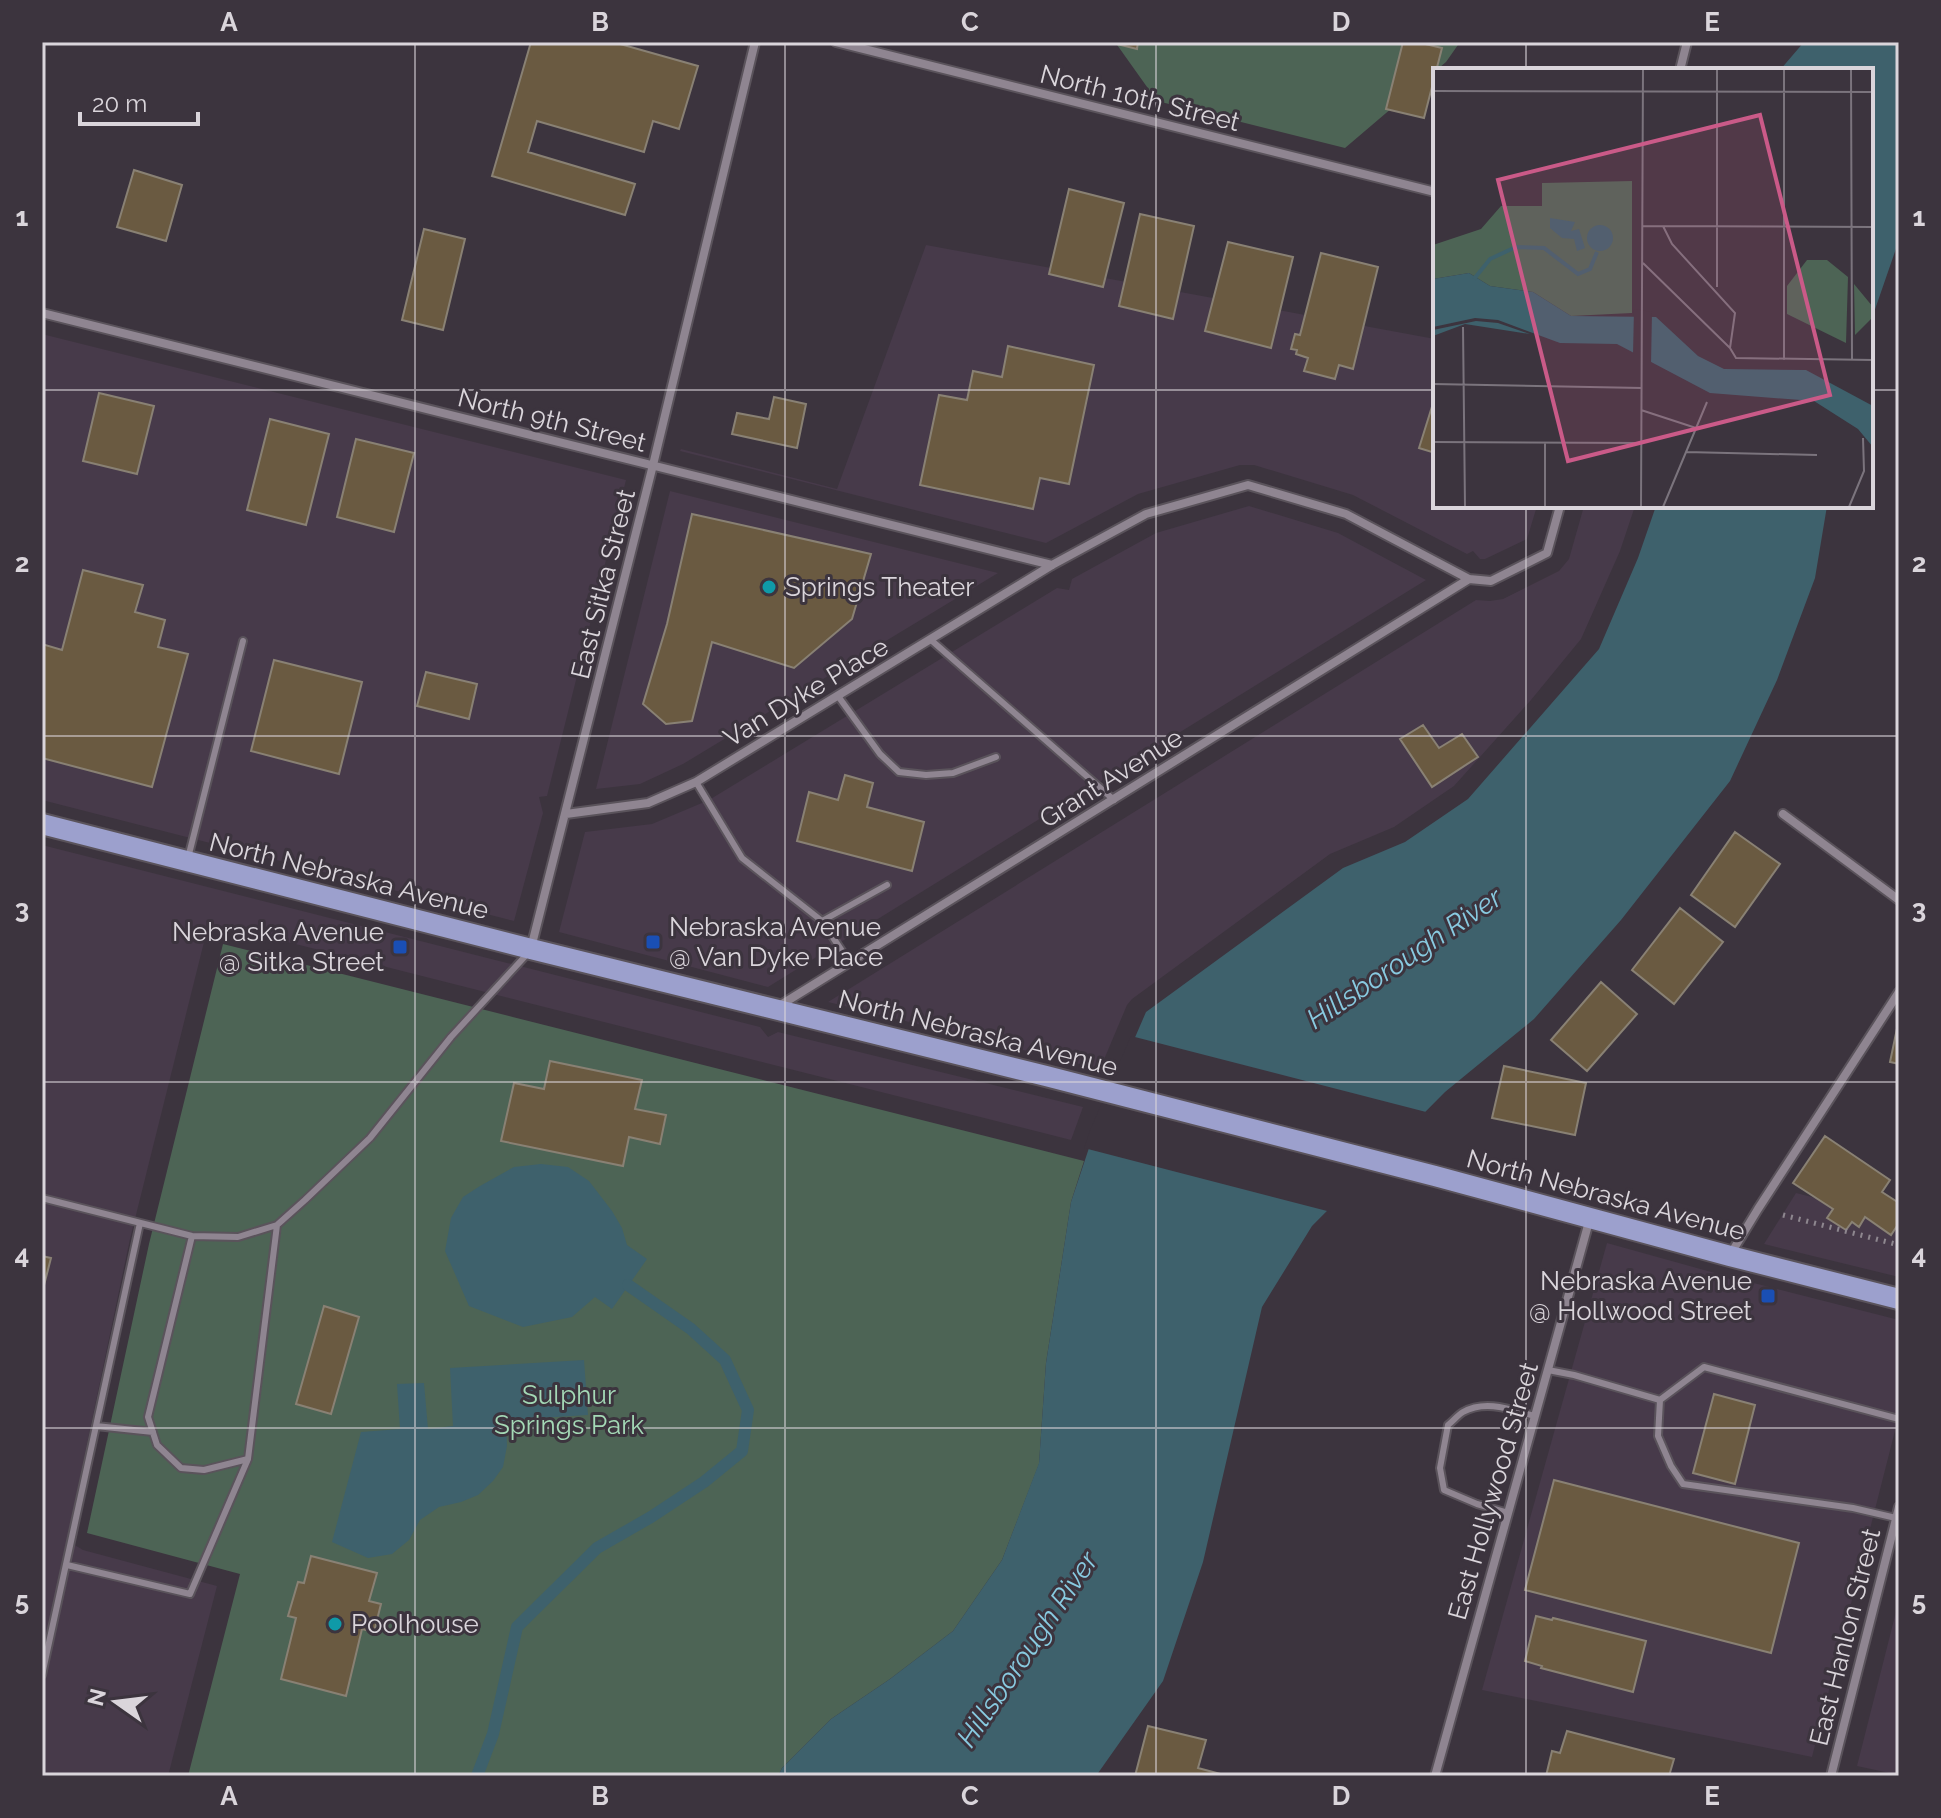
<svg xmlns="http://www.w3.org/2000/svg" width="1941" height="1818" font-family="Raleway,sans-serif">
  <rect width="100%" height="100%" fill="#3c343e"/>
  <path fill="#473a4a" d="M926,245l509,94v167h102l-10,33 -42,20h-5l-7,-8 -6,3 -114,-59 -99,-30h-14l-102,29 -92,49 -366,-92 1,-2 156,40z
    M42,334l584,146 -79,316 -8,1 4,16 -29,108 -472,-121z
    M670,491l328,82 -315,191 -43,20 -44,5z
    M1249,506l89,27 88,47 -658,407 -209,-55 26,-100 67,-8 57,-24 348,-212 12,2 3,-11 84,-46z
    M1584,506h51l-15,45 -39,88 -50,61 -77,86 -60,41 -64,27 -198,145 -5,6 -27,64 -272,-67 648,-402 14,1 13,-2 56,-28 10,-12z
    M42,845l718,182 8,10 10,-5 305,75 -12,33 -843,-213h-13l-9,7 -76,305 -62,295 5,10 10,6 134,36 -49,190h-126z
    M1796,1193l103,26v58l-135,-33z
    M1607,1243l115,32 17,9 3,-4 157,40v95l-87,342 -330,-67z
    M1899,1600v175l-42,-9z"/>
  <path fill="#4d6455" d="M1115,42h345l-14,20 -101,86 -188,-47z
    M223,944l861,217 -13,41 -25,161 -7,101 -37,96 -49,71 -63,48 -59,40 -49,49 -4,8h-590l52,-202 -153,-41 62,-289z"/>
  <path fill="#3e616c" d="M1804,42h95v198l-28,81v-251h-91z
    M1656,506h171l-12,72 -38,102 -47,101 -109,139 -87,99 -89,73 -133,134 -50,81 -59,255 -40,119 -67,95h-318l4,-8 49,-49 59,-40 63,-48 49,-71 37,-97 7,-100 25,-161 24,-72 51,-118 197,-144 62,-26 63,-43 131,-150 39,-91z
    M541,1164l27,3 21,14 23,30 10,17 5,17 20,14 -35,50 -17,-12 -23,20 -49,10 -54,-21 -24,-55 6,-33 12,-21 17,-11 34,-19z
    M584,1360l4,55 -82,5 1,26 -4,21 -10,14 -15,14 -17,7 -22,5 -19,13 -11,20 -17,14 -24,4 -36,-16 29,-110 39,-3 -3,-45 27,-1 4,46 25,-3 -3,-58z"/>
  <path fill="#3c343e" d="M1131,1036l299,77 -99,99 -247,-64 7,-20z"/>
  <g fill="none" stroke-linecap="round" stroke-linejoin="round">
    <path stroke="#3e616c" stroke-width="12" d="M477,1776l16,-42 24,-107 80,-79 54,-31 53,-35 38,-31 6,-41 -23,-50 -34,-31 -63,-44"/>
  </g>
  <path fill="#6a5a41" stroke="#898174" stroke-width="2" d="M531,42h82l85,24 -19,63 -26,-8 -9,31 -107,-31 -9,31 107,32 -10,31 -133,-39z
    M1109,42h29l-1,7z
    M1403,42h14l25,6 -18,70 -38,-9z
    M134,170l48,15 -16,56 -49,-14z
    M1069,189l55,14 -21,84 -54,-13z
    M1140,214l54,12 -21,93 -54,-13z
    M424,229l41,10 -22,91 -41,-10z
    M1228,242l65,15 -22,91 -66,-17z
    M1321,253l57,14 -25,102 -14,-4 -4,14 -31,-8 4,-13 -12,-4 1,-4 -6,-1 4,-15 5,1z
    M1008,346l86,19 -25,119 -29,-6 -7,31 -113,-24 19,-90 28,5 6,-29 29,6z
    M99,393l55,13 -17,68 -54,-13z
    M774,397l32,7 -9,44 -65,-14 5,-21 32,6z
    M1435,397v56l-16,-5z
    M270,419l59,15 -23,91 -59,-15z
    M356,439l58,14 -20,79 -57,-15z
    M692,514l179,40 -19,65 -58,49 -82,-26 -20,79 -26,3 -23,-20 24,-80z
    M83,570l60,15 -8,27 30,8 -7,27 30,7 -36,133 -110,-29v-114l20,6z
    M274,660l88,22 -23,92 -88,-23z
    M426,672l51,12 -8,35 -52,-13z
    M1423,725l16,23 23,-14 16,23 -46,30 -32,-48z
    M845,775l28,8 -6,24 57,15 -12,49 -115,-30 12,-49 29,8z
    M1735,832l45,32 -45,63 -44,-32z
    M1680,908l43,34 -49,62 -42,-34z
    M1601,982l36,32 -50,57 -36,-31z
    M1899,1019v45l-9,-2z
    M550,1061l92,19 -7,29 31,6 -6,29 -31,-7 -6,29 -122,-25 13,-58 30,6z
    M1504,1066l82,17 -11,52 -83,-17z
    M1825,1136l65,44 -8,12 17,11v20l-8,12 -26,-18 -6,10 -7,-5 -6,8 -19,-12 6,-9 -40,-26z
    M42,1256l9,2 -9,35z
    M324,1306l35,11 -28,97 -35,-10z
    M1714,1394l41,11 -20,79 -42,-11z
    M1554,1480l245,63 -28,110 -246,-63z
    M311,1556l66,17 -8,28 12,3 -7,28 -12,-3 -16,67 -65,-17 15,-61 -8,-2 10,-34 6,1z
    M1536,1616l16,4 1,-2 93,23 -13,51 -92,-24 1,-2 -17,-5z
    M1148,1726l58,14 -8,28 30,8h-93z
    M1567,1731l107,28 -5,17h-123l6,-25 8,2z"/>
  <g fill="none" stroke-linecap="round" stroke-linejoin="round">
    <g stroke="#5a535b" stroke-width="10">
      <path id="service" d="M931,640l183,160
        M838,696l42,58 19,18 27,3 27,-2 43,-16
        M696,782l46,76 80,63 65,-36
        M188,858l55,-217
        M822,921l28,42
        M42,1198l150,38 46,1 39,-12 28,-25 65,-62 81,-101 78,-85
        M192,1236l-44,181 9,28 24,23 23,2 44,-11
        M1548,1370l26,5 86,25 -2,36 13,30 12,18 170,24 43,10
        M1660,1400l44,-33 195,52
        M96,1426l57,6
        M1508,1513l-31,-9 -33,-14 -4,-22 8,-43c5,-4 10,-10 15,-13 23,-13 49,-2 72,4
        M67,1565l123,29 58,-135 29,-234
        M42,1675l98,-452"/>
    </g>
    <g stroke="#5a535b" stroke-width="12">
      <path id="minor" d="M836,42l599,150
        M1680,70l7,-28
        M42,313l1010,252
        M566,814l82,-11 48,-21 356,-217 94,-51 102,-29 98,29 123,65 22,2 56,-28 13,-47
        M1783,814l116,86
        M531,948l122,-483 102,-423
        M779,1006l690,-427
        M1730,1255l28,-46 141,-217
        M1435,1776l155,-558
        M1831,1776l68,-269"/>
    </g>
    <g stroke="#5a535b" stroke-width="24">
      <path id="primary" d="M42,824l489,125 515,127 389,100 295,80 169,43"/>
    </g>
    <path stroke="#8e878f" stroke-width="5" stroke-dasharray="2 6" stroke-linecap="butt" d="M1783,1215l116,30"/>
    <use href="#service" stroke="#8f8591" stroke-width="6"/>
    <use href="#minor" stroke="#8f8591" stroke-width="8"/>
    <use href="#primary" stroke="#9ca0cd" stroke-width="20"/>
  </g>
  <path fill="none" stroke="#dad5db" stroke-width="2" stroke-opacity="0.55" d="M415,42v1734M785,42v1734M1156,42v1734M1526,42v28M42,390h1393M1871,390h28M1526,506v1270M42,736h1857M42,1082h1857M42,1428h1857"/>
  <g fill="#0f9aa8" stroke="#3c343e" stroke-width="3">
    <circle cx="769" cy="587" r="8"/>
    <circle cx="335" cy="1624" r="8"/>
  </g>
  <g fill="#1a4fb4" stroke="#3c343e" stroke-width="3">
    <rect x="645" y="934" width="16" height="16" rx="4"/>
    <rect x="392" y="939" width="16" height="16" rx="4"/>
    <rect x="1760" y="1288" width="16" height="16" rx="4"/>
  </g>
  <g text-anchor="middle" stroke-width="6" stroke-linejoin="round" paint-order="stroke">
    <g font-size="26" fill="#dad5db" stroke="#3c343e">
      <text transform="translate(1140 98) rotate(14)" y="9">North 10th Street</text>
      <text transform="translate(552 420) rotate(14)" y="9">North 9th Street</text>
      <text transform="translate(603 584) rotate(-76)" y="9">East Sitka Street</text>
      <text transform="translate(806 692) rotate(-31)" y="9">Van Dyke Place</text>
      <text transform="translate(1111 778) rotate(-32)" y="9">Grant Avenue</text>
      <text transform="translate(349 876) rotate(14)" y="9">North Nebraska Avenue</text>
      <text transform="translate(978 1033) rotate(14)" y="9">North Nebraska Avenue</text>
      <text transform="translate(1606 1195) rotate(15)" y="9">North Nebraska Avenue</text>
      <text transform="translate(1493 1491) rotate(-74)" y="9">East Hollywood Street</text>
      <text transform="translate(1845 1637) rotate(-76)" y="9">East Hanlon Street</text>
    </g>
    <g font-size="26" fill="#dad5db" stroke="#3c343e" text-anchor="start">
      <text x="785" y="596">Springs Theater</text>
      <text x="669" y="936">Nebraska Avenue<tspan x="669" dy="30">@ Van Dyke Place</tspan></text>
      <text x="384" y="941" text-anchor="end">Nebraska Avenue<tspan x="384" dy="30">@ Sitka Street</tspan></text>
      <text x="1752" y="1290" text-anchor="end">Nebraska Avenue<tspan x="1752" dy="30">@ Hollwood Street</tspan></text>
      <text x="351" y="1633">Poolhouse</text>
    </g>
    <g font-size="26" fill="#a4d9b6" stroke="#3c343e">
      <text x="569" y="1404">Sulphur<tspan x="569" dy="30">Springs Park</tspan></text>
    </g>
    <g font-size="28" font-style="italic" fill="#88cae0" stroke="#3c343e">
      <text transform="translate(1404 958) rotate(-34)" y="10">Hillsborough River</text>
      <text transform="translate(1027 1649) rotate(-56)" y="10">Hillsborough River</text>
    </g>
  </g>
  <g transform="translate(1433 68)">
    <rect width="440" height="440" fill="#3c343e"/>
    <path d="M199,113v132l-61,3 -38,-24 -43,-6 -21,-13 -36,6v-34l48,-16 20,-23h41v-23zM374,192h20l21,17 -2,66 -59,-29v-28zM421,216l19,23v10l-18,18z" fill="#4d6455"/>
    <path d="M117,150l25,4 -4,9 8,-2 6,19 -8,3 -3,-12 -12,-1 -12,-10zM154 170a13 13 0 1 1 26 0a13 13 0 1 1-26 0ZM36,205l21,13 43,6 38,24 85,1 42,39 26,13 82,1 67,36v41l-15,-18 -44,-28 -104,-8 -93,-49 -57,-1 -62,-23 -23,-2 -42,9v-48zM43,253l22,2 32,11 -65,-10 -32,12v-6z" fill="#3e616c"/>
    <path d="M201,241l18,3 -1,52 -18,-9z" fill="#3c343e"/>
    <path fill="none" stroke="#3e616c" stroke-width="4" d="M41,211l16,-20 26,-12 28,1 34,26 12,-5 7,-17"/>
    <path fill="none" stroke="#7b747d" stroke-width="2" d="M351,1v291M418,1l1,291M0,23l440,1M210,158l230,1M230,158l9,18 63,69 -5,35 6,10 137,2M210,195l87,85M284,219v-218M30,259l2,180M0,316l209,4M208,342l55,18M0,374l208,1M253,384l131,3M112,439v-64M208,439l2,-438M230,439l44,-105M416,439l15,-36 -1,-33"/>
    <path fill="#ca5a88" fill-opacity="0.15" stroke="#ca5a88" stroke-width="4" d="M327,47l70,280 -262,66 -70,-281z"/>
    <rect width="440" height="440" fill="none" stroke="#dad5db" stroke-width="4"/>
  </g>
  <rect width="1941" height="1818" fill="none" stroke="#3c343e" stroke-width="88"/>
  <g transform="translate(116 1702) rotate(284)" stroke="#3c343e" stroke-width="6" paint-order="stroke">
  <path d="M0-6L14 30L0 20L-14 30Z" fill="#dad5db"/>
  <text y="-12" font-size="22" font-weight="bold" text-anchor="middle" fill="#dad5db">N</text>
  </g>
  <path d="M80 112v12h118v-12" fill="none" stroke="#dad5db" stroke-width="4"/>
  <text x="92" y="112" font-size="24" fill="#dad5db" stroke="#3c343e" stroke-width="6" paint-order="stroke">20 m</text>
  <rect x="44" y="44" width="1853" height="1730" fill="none" stroke="#dad5db" stroke-width="3"/>
  <g font-size="26" text-anchor="middle" font-weight="bold" fill="#dad5db">
    <text x="229" y="31">A</text>
    <text x="600" y="31">B</text>
    <text x="970" y="31">C</text>
    <text x="1341" y="31">D</text>
    <text x="1712" y="31">E</text>
    <text x="22" y="226">1</text>
    <text x="1919" y="226">1</text>
    <text x="22" y="572">2</text>
    <text x="1919" y="572">2</text>
    <text x="22" y="918">3</text>
    <text x="1919" y="918">3</text>
    <text x="22" y="1264">4</text>
    <text x="1919" y="1264">4</text>
    <text x="22" y="1610">5</text>
    <text x="1919" y="1610">5</text>
    <text x="229" y="1805">A</text>
    <text x="600" y="1805">B</text>
    <text x="970" y="1805">C</text>
    <text x="1341" y="1805">D</text>
    <text x="1712" y="1805">E</text>
  </g>
</svg>
